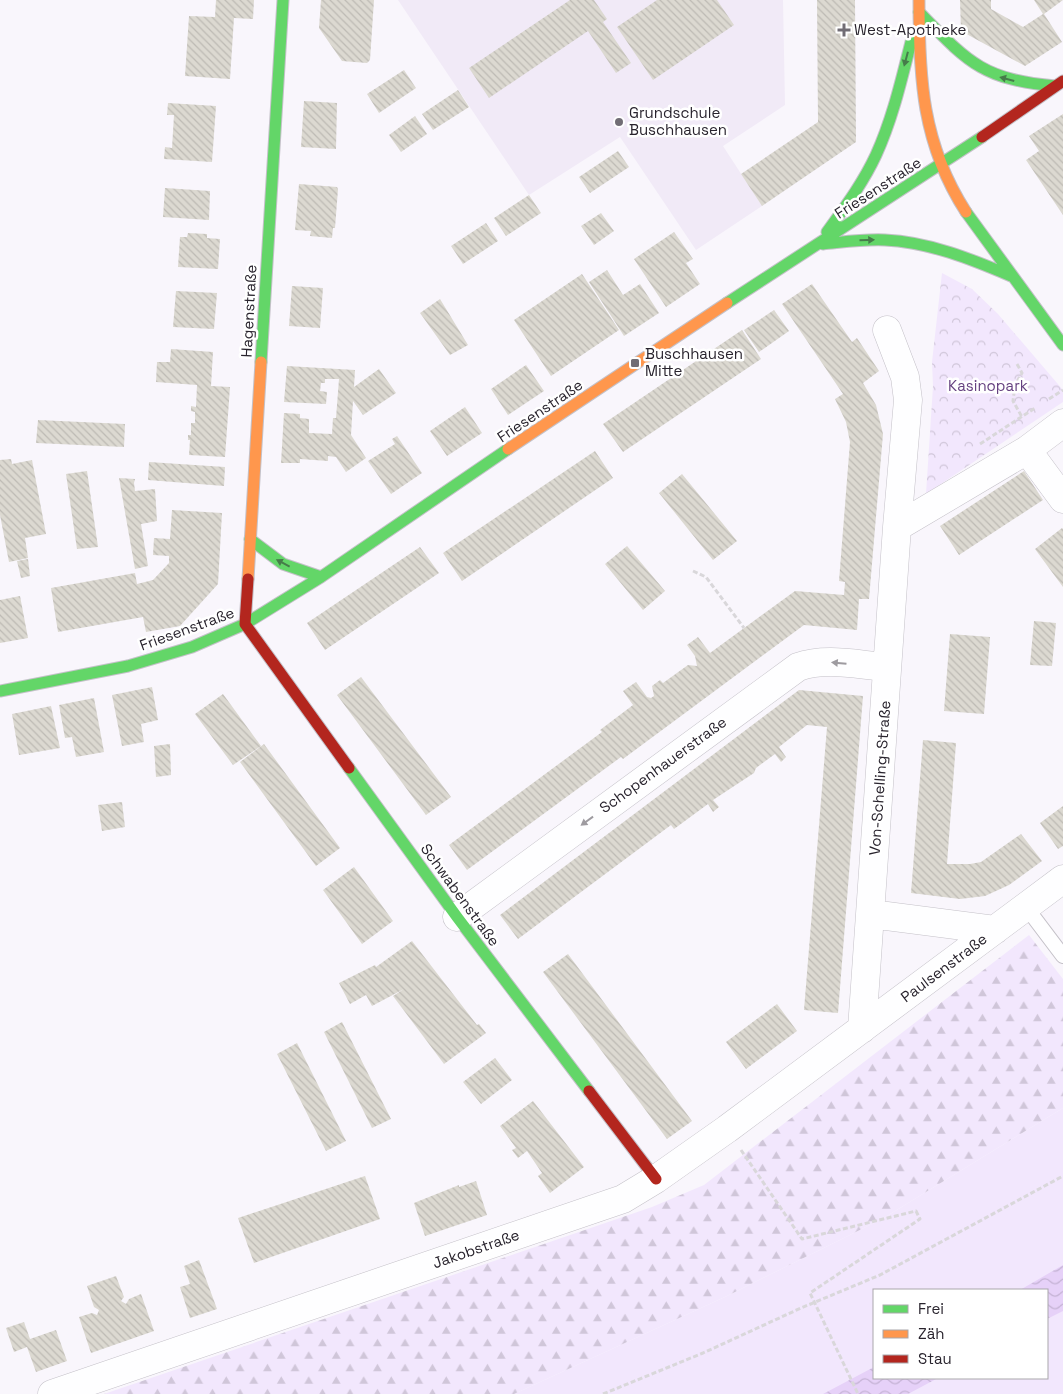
<svg xmlns="http://www.w3.org/2000/svg" width="1063" height="1394" font-family="'Space Grotesk',sans-serif">
  <defs>
    <pattern id="forest-firs" width="22" height="20" patternUnits="userSpaceOnUse" patternTransform="scale(1.25)"><rect width="22" height="20" fill="#f2e7fd"/><path d="M5 1l3.5 6h-7zM16 11l3.5 6h-7z" fill="#d0c6d9"/></pattern>
    <pattern id="park-crowns" width="20" height="18" patternUnits="userSpaceOnUse" patternTransform="scale(1.25)"><rect width="20" height="18" fill="#f2e7fd"/><path d="M2 6a3 3 0 1 1 6 0M12 15a3 3 0 1 1 6 0" fill="none" stroke="#d0c6d9"/></pattern>
    <pattern id="water-waves" width="16" height="10" patternUnits="userSpaceOnUse" patternTransform="scale(1.25)"><rect width="16" height="10" fill="#e6d1f8"/><path d="M0 5q4-4 8 0t8 0" fill="none" stroke="#c5b3d5"/></pattern>
    <pattern id="building-back-hatch" width="6" height="6" patternUnits="userSpaceOnUse" patternTransform="scale(1.25)"><rect width="6" height="6" fill="#dcd9d1"/><path d="M-1 5l2 2M0 0l6 6M5-1l2 2" fill="none" stroke="#bdbab4"/></pattern>
  </defs>
  <rect width="100%" height="100%" fill="#f9f6fc"/>
  <path fill="#f1eaf7" d="M398,0h385l2,105 -62,41 39,60 -66,44 -76,-113 -91,58z"/>
  <path fill="#f2e7fd" fill-rule="evenodd" d="M1063,1108v286h-549l213,-98 155,-77zM874,1290h173v88h-173z"/>
  <path fill="url(#forest-firs)" d="M1029,935l34,44v129l-181,111 -155,77 -213,98h-410l548,-187 52,-22z"/>
  <path fill="url(#park-crowns)" d="M942,273l30,16 26,25 65,76v12l-137,92 7,-108 -1,-24z"/>
  <path fill="url(#water-waves)" d="M1063,1265v46l-16,8v-29h-27z
    M874,1367v11h64l-30,16h-85z"/>
  <path fill="url(#building-back-hatch)" d="M216,0h38l-1,19 -19,-1 -4,61 -45,-3 4,-60 26,1z
    M321,0h53l-4,60 -3,3 -25,-2 -23,-33z
    M570,0h24l13,19 -4,3 28,41 -15,10 -28,-42 -99,67 -20,-30z
    M657,0h60l17,25 -81,55 -36,-53z
    M817,0h38l1,142 -94,64 -21,-32 77,-52z
    M960,0h31v9l32,18 20,-13 -9,-14h29l-19,14 18,28 -37,24 -64,-35z
    M404,70l12,18 -37,25 -12,-19z
    M458,90l11,17 -36,23 -11,-16z
    M304,101l33,2 -1,46 -35,-2z
    M168,103l48,3 -4,56 -48,-3 1,-12 7,1 2,-33h-7z
    M1063,114v101l-37,-55 13,-9 -10,-15z
    M415,116l12,18 -26,18 -12,-17z
    M618,151l11,16 -39,26 -11,-16z
    M299,184l38,3 1,2 -3,39h-2l-1,10 -22,-2 1,-5 -16,-1z
    M165,188l45,3 -1,29 -46,-3z
    M529,195l12,18 -35,23 -12,-18z
    M601,213l13,18 -20,14 -13,-19z
    M486,223l12,18 -35,23 -12,-18z
    M674,232l19,27 -7,4 14,21 -34,23 -32,-48z
    M188,233l19,1v4l13,1 -2,30 -40,-2 2,-30h7z
    M607,270l16,25 17,-11 19,29 -35,23 -35,-54z
    M582,274l37,56 -68,46 -37,-56z
    M812,284l40,58 5,-4 22,33 -16,12 13,22 7,29 -14,165h-10l-2,31 -53,-5 -181,134 -2,-2 -154,113 -18,-25 153,-113 -2,-2 33,-25 -10,-14 13,-9 11,15 4,1 3,-2 -2,-10 8,-6 3,3 25,-18 9,1 -2,-10 -8,-11 11,-8 12,16 85,-62 49,4 1,-13 -6,-1 11,-139 -4,-20 -11,-23 8,-5 -61,-90z
    M292,286l31,2 -3,40 -31,-2z
    M176,291l41,2 -3,36 -41,-2z
    M440,299l28,46 -18,10 -30,-42z
    M774,310l15,21 -30,21 -15,-22z
    M742,330l19,29 -138,93 -20,-28z
    M171,349l42,3 -2,34 19,1 -5,70 -36,-2 1,-15h-2v-5h3v-12h4v-11l-4,-1v-5l5,1 1,-22 -41,-3 1,-20h13z
    M526,365l18,26 -36,24 -17,-26z
    M287,366l68,4 -1,17 25,-18 17,24 -33,22 -10,-14 -2,34 15,23 -20,14 -10,-15 -8,-1v5l-28,-2v4h-19l3,-50 16,1v4l9,1v14l23,1 1,-16h3l3,-39h-14v4h-4l-1,8 7,1 -1,12 -42,-2z
    M465,407l17,26 -35,23 -17,-25z
    M38,420l87,4 -1,23 -88,-4z
    M397,436l25,37 -31,21 -23,-33 27,-17 -3,-5z
    M595,451l18,27 -151,103 -19,-28z
    M11,459l1,5 20,-4 14,74 -21,4 3,20 -19,4 -9,-47v-55z
    M149,462l76,5 -1,19 -76,-6z
    M87,471l11,76 -21,2 -11,-75z
    M1024,471l19,29 -84,55 -19,-29z
    M682,474l55,67 -24,19 -54,-67z
    M119,478l16,1 -1,4 1,8 20,-2 2,32 -16,3 7,42 -13,3z
    M172,510l50,3 -4,71 -38,42 -34,6 -3,-15 -85,15 -7,-44 84,-15 2,11 16,-4 16,-17v-7l-16,-1 1,-17 16,1z
    M1062,528l1,1v58l-28,-38z
    M627,546l38,45 -22,19 -38,-46z
    M420,547l19,26 -114,77 -18,-27z
    M28,559l2,17 -9,2 -4,-17z
    M20,596l8,42 -28,5v-43z
    M1034,621l22,2 -4,43 -22,-1z
    M950,634l40,3 -6,77 -40,-3z
    M361,677l90,120 -25,18 -89,-120z
    M152,687l6,33 -17,4 3,18 -22,4 -10,-51z
    M799,690l64,6 -25,317 -34,-3 23,-283 -20,-2 -28,22 7,10 -5,5 -6,-8 -19,14 -2,5 -41,27 6,7 -6,5 -5,-8 -34,25 -3,-4 -153,114 -18,-24z
    M223,694l38,52 -28,19 -38,-51z
    M94,698l10,54 -28,5 -4,-20 -7,1 -6,-33z
    M51,706l9,42 -41,7 -7,-41z
    M923,740l33,3 -9,121h23l11,-2 40,-28 21,27 -33,24 -24,11 -25,3 -49,-6z
    M170,744l1,31 -15,2 -2,-31z
    M264,744l76,104 -24,18 -76,-104z
    M122,802l3,25 -23,4 -4,-26z
    M1063,806v40l-5,3 -18,-26z
    M354,867l39,54 -31,23 -39,-54z
    M412,941l65,84 2,-1 7,9 -42,31 -51,-68 11,-7 -32,17 -6,-11 -16,9 -11,-21 36,-18 1,2z
    M568,954l124,167 -25,18 -124,-167z
    M777,1004l20,27 -51,38 -20,-27z
    M342,1022l49,97 -19,9 -48,-96z
    M297,1043l49,98 -20,10 -49,-97z
    M495,1058l17,22 -31,24 -18,-22z
    M533,1101l51,66 -34,26 -12,-17 4,-3 -15,-22 -9,7 -6,-8 4,-2 -16,-22z
    M365,1176l15,43 -126,44 -16,-45z
    M476,1181l11,34 -62,21 -11,-33 45,-18v2z
    M199,1260l18,49 -27,9 -10,-31 10,-3 -6,-18z
    M116,1276l8,21 -3,4 5,3 3,-5 12,-5 13,37 -63,22 -12,-36 13,-4 5,2 2,-5 -5,-3 -7,-21z
    M24,1322l6,17 26,-9 11,31 -31,11 -9,-25 -13,5 -8,-24z"/>
  <g fill="none" stroke-linecap="round" stroke-linejoin="round">
    <g stroke="#c4c1c8" stroke-width="16">
      <path id="lane" d="M1026,907l37,49"/>
    </g>
    <g stroke="#c4c1c8" stroke-width="29">
      <path id="street" d="M1027,450l36,49
        M897,527l130,-77 36,-27
        M871,914l124,16
        M457,917l341,-250c28,-10 60,-2 89,0
        M862,1029l35,-502 11,-127 -3,-23 -18,-47
        M52,1394l571,-195 33,-20 71,-50 336,-250"/>
    </g>
    <g stroke="#c4c1c8" stroke-width="13">
      <path id="fast" d="M919,12c50,51 63,67 136,74
        M966,212l97,133
        M827,232c18,-25 36,-49 49,-77 17,-37 26,-78 36,-117
        M823,244c21,-2 41,-5 62,-4 44,2 86,19 126,36
        M727,303l255,-166
        M261,362l22,-362
        M250,539l33,25 38,13
        M0,691l128,-25 64,-19 53,-23 76,-47 187,-128
        M349,768l108,149 132,174"/>
    </g>
    <g stroke="#c4c1c8" stroke-width="13">
      <path id="slow" d="M919,0c0,78 3,144 47,212
        M508,449l219,-146
        M248,579l13,-217"/>
    </g>
    <g stroke="#c4c1c8" stroke-width="13">
      <path id="jam" d="M982,137l81,-56
        M248,579l-3,45 104,144
        M589,1091l67,88"/>
    </g>
    <path stroke="#d9d7da" stroke-width="3" stroke-dasharray="5 2.5" stroke-linecap="butt" d="M1017,364l5,9 -7,12 -2,16 9,16
      M1049,399l14,-9
      M980,444l55,-36
      M693,571l13,6 38,51
      M741,1150l61,89 114,-28 4,8 -110,74 48,101
      M603,1394l100,-41 98,-45 79,-33 183,-99"/>
    <use href="#lane" stroke="#fefeff" stroke-width="14"/>
    <use href="#street" stroke="#fefeff" stroke-width="28"/>
    <use href="#fast" stroke="#63d668" stroke-width="11"/>
    <use href="#slow" stroke="#ff974d" stroke-width="11"/>
    <use href="#jam" stroke="#b3261e" stroke-width="11"/>
  </g>
  <defs><path id="oneway-solid" d="M-6-.8H1V-3.2L6.5 0L1 3.2V.8H-6Z" transform="scale(1.25)"/></defs>
  <g fill="#467c4a">
    <use href="#oneway-solid" transform="translate(906 59) rotate(105)"/>
    <use href="#oneway-solid" transform="translate(1007 79) rotate(-165)"/>
    <use href="#oneway-solid" transform="translate(867 240) rotate(-2)"/>
    <use href="#oneway-solid" transform="translate(283 563) rotate(-152)"/>
  </g>
  <g fill="#9e9ba0">
    <use href="#oneway-solid" transform="translate(839 663) rotate(-175)"/>
    <use href="#oneway-solid" transform="translate(587 821) rotate(144)"/>
  </g>
  <g fill="#716d75" stroke="#fff" stroke-width="2">
    <path d="M841.5 22.5h5v5h5v5h-5v5h-5v-5h-5v-5h5z"/>
    <circle cx="619" cy="122" r="5"/>
    <rect x="630" y="358" width="10" height="10" rx="2.5"/>
  </g>
  <g text-anchor="middle" stroke-width="5" stroke-linejoin="round" paint-order="stroke">
    <g font-size="15" fill="#28232d" stroke="#fff" text-anchor="start">
      <text x="854" y="35">West-Apotheke</text>
      <text x="629" y="118">Grundschule<tspan x="629" dy="17">Buschhausen</tspan></text>
      <text x="645" y="359">Buschhausen<tspan x="645" dy="17">Mitte</tspan></text>
    </g>
    <g font-size="15" fill="#28232d" stroke="#fff">
      <text transform="translate(878 188) rotate(-33)" y="5">Friesenstraße</text>
      <text transform="translate(249 311) rotate(-87)" y="5">Hagenstraße</text>
      <text transform="translate(540 411) rotate(-34)" y="5">Friesenstraße</text>
      <text transform="translate(187 629) rotate(-20)" y="5">Friesenstraße</text>
      <text transform="translate(663 765) rotate(-36)" y="5">Schopenhauerstraße</text>
      <text transform="translate(880 778) rotate(-86)" y="5">Von-Schelling-Straße</text>
      <text transform="translate(460 895) rotate(54)" y="5">Schwabenstraße</text>
      <text transform="translate(944 968) rotate(-37)" y="5">Paulsenstraße</text>
      <text transform="translate(476 1249) rotate(-19)" y="5">Jakobstraße</text>
    </g>
    <g font-size="15" fill="#664281" stroke="#fff">
      <text x="988" y="391">Kasinopark</text>
    </g>
  </g>
  <rect x="873" y="1289" width="175" height="90" fill="#ffffff" stroke="#a9a7ab"/>
  <rect x="883" y="1305" width="25" height="8" fill="#63d668" stroke="#a9a7ab"/>
  <text x="918" y="1314" font-size="15" fill="#28232d">Frei</text>
  <rect x="883" y="1330" width="25" height="8" fill="#ff974d" stroke="#a9a7ab"/>
  <text x="918" y="1339" font-size="15" fill="#28232d">Zäh</text>
  <rect x="883" y="1355" width="25" height="8" fill="#b3261e" stroke="#a9a7ab"/>
  <text x="918" y="1364" font-size="15" fill="#28232d">Stau</text>
</svg>
